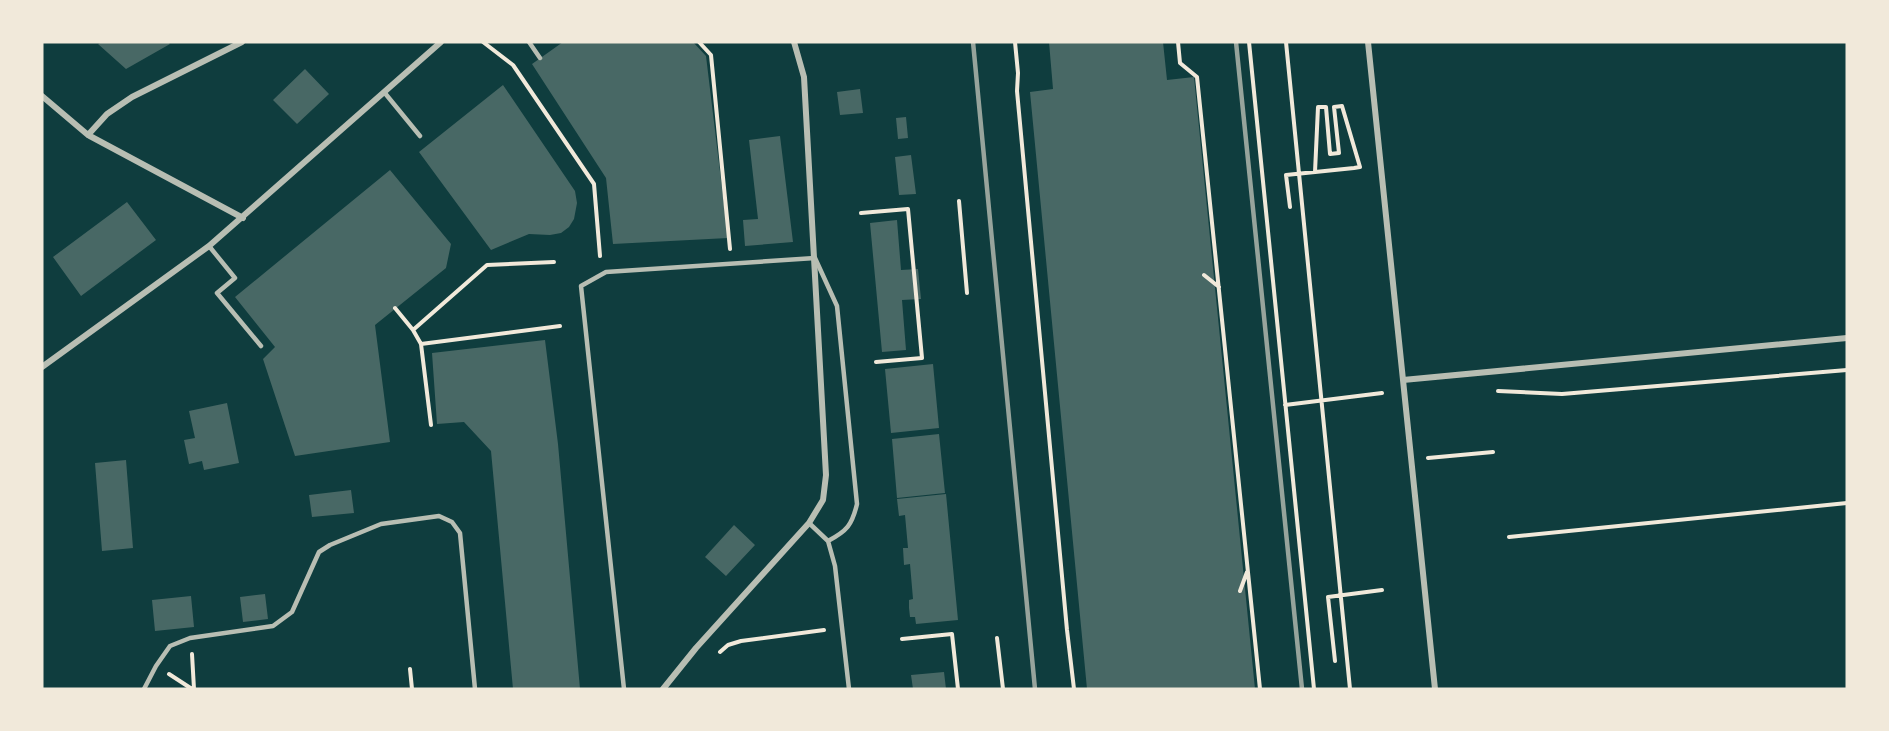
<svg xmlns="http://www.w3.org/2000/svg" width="1889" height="731" font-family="'IBM Plex Sans',sans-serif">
  <rect width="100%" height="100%" fill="#0f3d3e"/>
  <path fill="#486865" d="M102,42h66l2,2 -44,25 -28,-25z
    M563,42h130l13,14 22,182 -115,6 -7,-66 -74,-114z
    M1049,42h114l4,38 27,-3 61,612h-168l-57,-597 23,-3z
    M305,69l24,25 -32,30 -24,-24z
    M503,85l72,106 2,12 -3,16 -5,8 -8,6 -11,2 -21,-1 -38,16 -72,-98z
    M860,89l3,24 -23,2 -3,-23z
    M906,117l2,21 -10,1 -2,-21z
    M780,136l13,106 -48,4 -2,-26 15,-1 -9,-79z
    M911,155l5,39 -17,1 -4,-38z
    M390,170l61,74 -5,24 -71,57 15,117 -95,14 -32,-97 12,-12 -40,-50z
    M127,202l29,38 -75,56 -28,-39z
    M897,220l4,50 17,-1 3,30 -19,1 4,50 -24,2 -12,-129z
    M545,340l13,104 22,245h-67l-22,-238 -27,-29 -27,2 -5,-71z
    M933,364l6,64 -48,5 -6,-64z
    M227,403l12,60 -35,7 -2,-9 -13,3 -5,-24 11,-2 -6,-27z
    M939,434l6,59 -48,5 -5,-59z
    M126,460l7,88 -31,3 -7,-88z
    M351,490l3,23 -42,4 -3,-22z
    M946,494l12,126 -42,4 -1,-7h-5l-1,-9v-8l4,-1 -3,-35 -6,1 -1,-17h5l-3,-33 -6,1 -2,-17z
    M734,525l21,20 -29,31 -21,-19z
    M265,594l3,25 -25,3 -3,-25z
    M191,596l3,31 -39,4 -3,-31z
    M944,672l2,17h-33l-2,-14z"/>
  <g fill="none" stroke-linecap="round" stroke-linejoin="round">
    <path stroke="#f1e9da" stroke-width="4" d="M483,42l30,23 81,119 6,72
      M699,42l12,13 19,194
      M1015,42l3,31 -1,18 50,539 7,59
      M1178,42l2,21 17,14 63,612
      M1249,42l65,647
      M1286,42l64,647
      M959,201l8,92
      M1290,207l-4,-32 68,-7 6,-1 -18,-61 -8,1 5,46 -9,1 -4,-47h-8l-3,65
      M861,213l47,-4 14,149 -46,4
      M1204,275l15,12
      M395,308l18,22 74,-65 67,-3
      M413,330l8,14
      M1498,391l64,3 285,-24
      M1285,405l97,-12
      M431,425l-10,-81 139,-18
      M1428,458l65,-6
      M1509,537l338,-34
      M1240,591l7,-19
      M997,638l6,51
      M902,639l50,-5 6,55
      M720,652l8,-7 13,-4 83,-11
      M192,654l2,35
      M1335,661l-7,-64 54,-7
      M410,669l2,20
      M169,674l23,15"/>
    <path stroke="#b8beb3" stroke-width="4.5" d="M529,42l11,16
      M384,92l36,44
      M209,246l26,32 -18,15 44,53
      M809,523l19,18 7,25 14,123
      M144,689l12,-23 14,-20 20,-8 83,-12 19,-14 27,-60 11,-7 51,-21 58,-8 13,6 8,11 15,156
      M624,689l-43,-403 25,-14 209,-14 22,48 20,198c-5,21 -10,27 -29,37"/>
    <path stroke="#b8beb3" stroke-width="6" d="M1368,42l67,647
      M42,96l46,39 155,83
      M88,135l19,-21 25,-17 110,-55
      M42,367l167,-121 232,-204
      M1403,380l444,-42
      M663,689l33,-41 113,-125 14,-23 3,-25 -22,-398 -10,-35"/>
    <path stroke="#97a49c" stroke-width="4.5" d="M973,42l62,647
      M1236,42l66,647"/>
  </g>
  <rect width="1889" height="731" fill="none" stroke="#f1e9da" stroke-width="87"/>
</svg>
